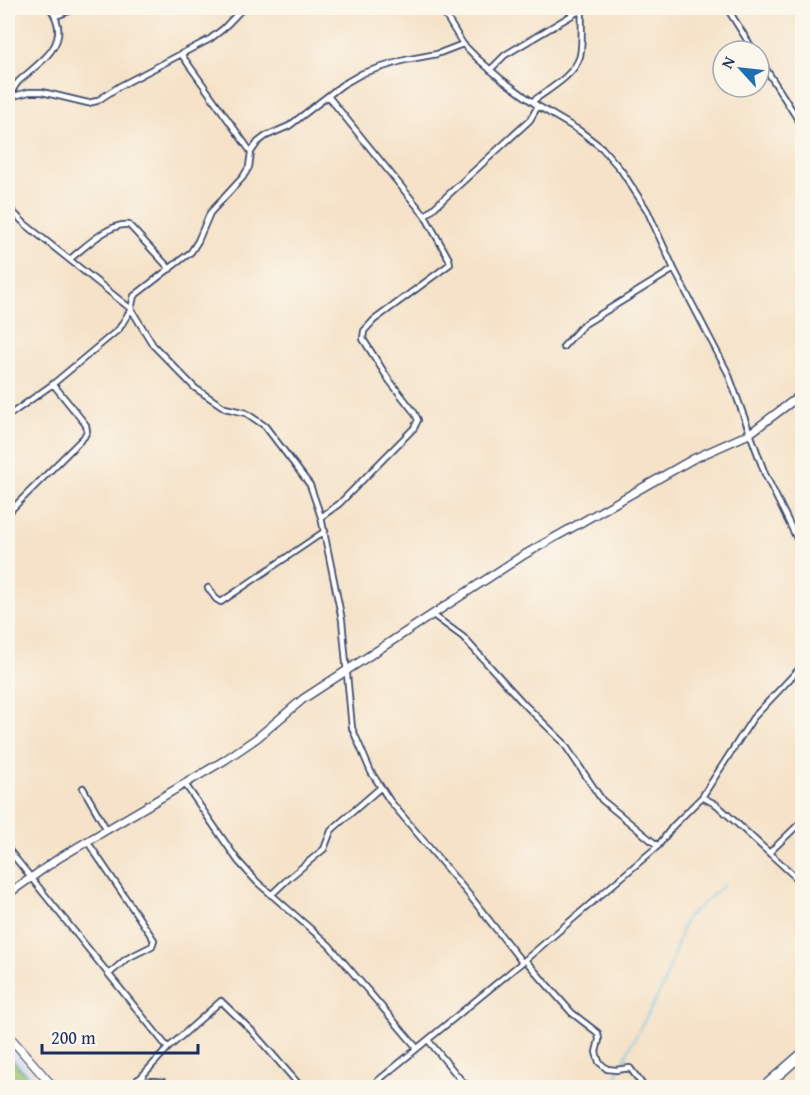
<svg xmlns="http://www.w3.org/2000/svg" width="810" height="1095" font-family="'Gentium Book Plus',serif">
  <rect width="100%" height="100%" fill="#fbf7ec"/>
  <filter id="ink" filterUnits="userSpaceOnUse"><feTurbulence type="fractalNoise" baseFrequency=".0167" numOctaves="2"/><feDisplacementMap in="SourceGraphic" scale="12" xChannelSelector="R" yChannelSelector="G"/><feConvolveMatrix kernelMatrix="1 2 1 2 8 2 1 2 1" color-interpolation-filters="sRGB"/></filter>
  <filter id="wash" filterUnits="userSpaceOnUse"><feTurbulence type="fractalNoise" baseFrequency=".008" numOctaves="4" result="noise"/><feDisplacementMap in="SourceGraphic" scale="24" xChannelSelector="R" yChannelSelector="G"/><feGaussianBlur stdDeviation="1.35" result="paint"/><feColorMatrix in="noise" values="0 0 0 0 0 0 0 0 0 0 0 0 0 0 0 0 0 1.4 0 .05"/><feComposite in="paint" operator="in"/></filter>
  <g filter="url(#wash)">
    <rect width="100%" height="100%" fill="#f5e2c8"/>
    <path fill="#cbdbf9" d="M8,1045l9,10 26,32h-35z"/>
    <path fill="#96c270" stroke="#587867" stroke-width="1.5" d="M8,1055l29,32h-29z"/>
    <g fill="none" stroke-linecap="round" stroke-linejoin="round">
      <path stroke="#6ac2e8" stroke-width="1.5" d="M611,1088l19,-41 33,-61 23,-68 38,-33"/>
    </g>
  </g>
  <g filter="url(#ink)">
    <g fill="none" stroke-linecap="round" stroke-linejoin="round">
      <g stroke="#3c4a6e" stroke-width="8">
        <path id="street" d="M441,8l22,36 15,15 23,20 37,27 42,25 22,17 19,22 26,40 27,59 54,104 37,101 37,75
          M727,8l27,43
          M56,16l21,-8
          M181,54l70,98
          M759,58l43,68
          M490,70l15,-15 79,-47
          M328,96l97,120
          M10,97l19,-5h13l46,11 9,-2 23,-15 90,-47 13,-10 20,-21
          M8,99c4,-6 6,-14 12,-19 24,-21 53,-39 30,-72
          M533,101c16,-12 41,-25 47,-45 3,-15 1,-33 2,-48
          M8,207l17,17 106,85 22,36 42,43 30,20 21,5 19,13 45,59 11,32
          M70,259c14,-11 40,-37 59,-34l41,44
          M563,347l20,-22 91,-56
          M8,416l45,-32 66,-55 12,-20 3,-13 57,-44 7,-11 12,-28 33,-36 6,-10 2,-15 7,-10 8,-6 23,-10 53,-41 21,-12 42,-13 32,-6 26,-10
          M8,513l76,-76 3,-6 -1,-6 -33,-41
          M208,588l8,11 5,3 104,-71
          M433,615l30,22 61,67 39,38 39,58 56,46
          M185,784l53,77 19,21 72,63 88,103
          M83,788l24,42
          M702,797l15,8 85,78
          M87,841l67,99 -2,6 -26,13 -17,15
          M8,849l160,199
          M769,853l33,-32
          M271,895l18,-17 35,-29 7,-18 4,-4 45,-39
          M525,960l47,53 26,20 1,7 -3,12 3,10 8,7 9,1 14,-2 15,20
          M522,962l-52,-66 -80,-95 -19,-29 -19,-44 -10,-108 -21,-103 18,-13 75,-76 4,-8 -4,-8 -25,-32 -26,-41 1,-8 10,-11 76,-56 -1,-5 -24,-43 105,-96 8,-14
          M428,1040l33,40 9,8
          M138,1079l25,3 13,6
          M131,1088l37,-40 53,-47 30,29 51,58
          M369,1088l156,-128 133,-114 15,-20 29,-29 51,-79 49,-52"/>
      </g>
      <g stroke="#3c4a6e" stroke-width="10">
        <path id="secondary" d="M8,894l51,-36 166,-98 32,-22 46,-39 219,-143 171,-97 56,-25 53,-40"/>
      </g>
      <g stroke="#3c4a6e" stroke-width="10">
        <path id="primary" d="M8,1035l46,53"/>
      </g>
      <g stroke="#3c4a6e" stroke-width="12">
        <path id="highway" d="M763,1088l39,-34"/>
      </g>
      <use href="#street" stroke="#fff" stroke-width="4.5"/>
      <use href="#secondary" stroke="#fff" stroke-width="7"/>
      <use href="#primary" stroke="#fff" stroke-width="8"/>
      <use href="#highway" stroke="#fff" stroke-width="9"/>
    </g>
  </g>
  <rect width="810" height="1095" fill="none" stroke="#fbf7ec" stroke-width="30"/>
  <g transform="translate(741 69) rotate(297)"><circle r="28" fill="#fbf7ec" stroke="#a1a7b3" stroke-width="1.5"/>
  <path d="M0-4.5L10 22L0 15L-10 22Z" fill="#1f6fb2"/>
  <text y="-9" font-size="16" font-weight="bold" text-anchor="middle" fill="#1b2f5e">N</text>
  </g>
  <path d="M42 1044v9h156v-9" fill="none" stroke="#1b2f5e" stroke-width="3"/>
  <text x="51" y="1044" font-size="18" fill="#1b2f5e" stroke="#fbf7ec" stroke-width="4.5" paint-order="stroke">200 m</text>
</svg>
